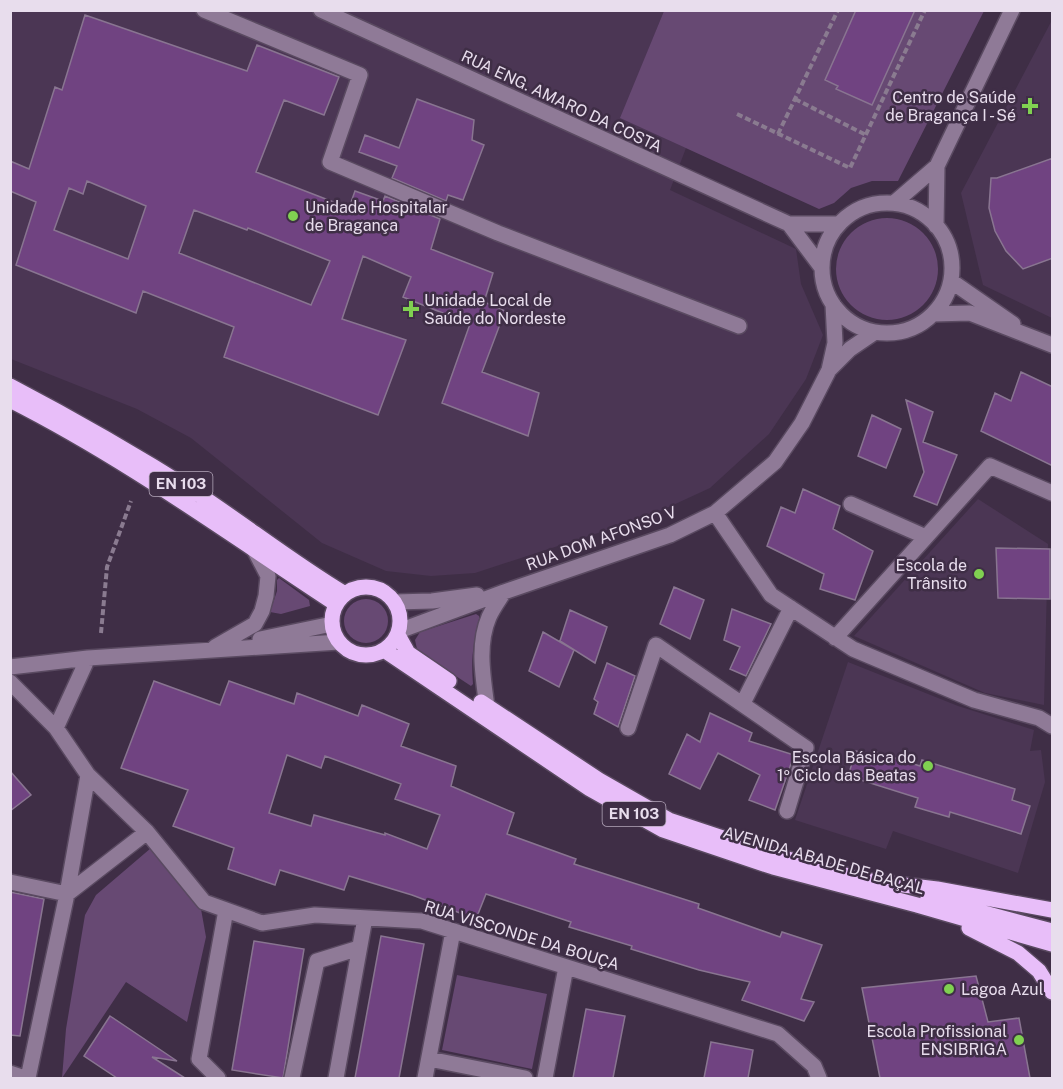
<svg xmlns="http://www.w3.org/2000/svg" width="1063" height="1089" font-family="'Public Sans',sans-serif">
  <rect width="100%" height="100%" fill="#3f2e46"/>
  <path fill="#4b3654" d="M10,11h654l-43,107 65,30 -16,42 126,59 5,35 22,51 -17,44 -37,55 -59,54 -63,29 -172,56 -44,3 -45,-5 -64,-28 -131,-105 -54,-29 -126,-50z
    M1052,20v298l-69,-33 -22,-92z
    M978,499l70,45 -4,161 -59,-12 -131,-57z
    M848,662l110,44 76,24 -4,21 11,-1 4,32 -27,91 -125,-42 -7,18 -91,-29z"/>
  <path fill="#674973" d="M664,11h320l-86,170h-26l-21,7 -17,15 -15,6 -199,-91z
    M836 269a51 51 0 1 1 102 0a51 51 0 1 1-102 0Z
    M279,578l30,22 1,6 -29,8 -11,-2 7,-21v-11z
    M344 621a22 22 0 1 1 44 0a22 22 0 1 1-44 0Z
    M476,614l3,2v3c-6,25 -8,40 -6,65l-2,2 -50,-33 -4,-4 -2,-9 5,-8z
    M151,848l50,61 5,28 -19,85 -61,-40 -64,96 4,-49 19,-114 11,-20z
    M457,975l90,19 -15,75 -90,-19z"/>
  <path fill="#704381" stroke="#897591" stroke-width="1.5" fill-rule="evenodd" d="M856,10h59l-43,95 -36,-16 2,-3 -13,-6z
    M85,15l162,56 10,-26 82,32 -15,38 -40,-15 -28,72 93,36 6,-17 28,10 2,-5 55,23 -9,30 62,24 -9,29 21,9 -23,61 57,21 -11,43 -86,-33 28,-79 -67,-27 8,-20 -48,-21 -21,63 64,21 -28,75 -154,-58 10,-30 -91,-36 -7,22 -120,-48 20,-63 -26,-11v-30l19,8 26,-82 7,3zM87,181l59,25 -18,53 -74,-29 15,-42 14,6zM194,210l53,20 1,-2 82,33 -19,44 -132,-52z
    M417,99l57,21 -2,20 12,5 -21,55 -15,-5 -2,6 -54,-23 5,-12 -38,-14 6,-17 34,13z
    M1053,158v100l-30,11 -17,-18 -11,-20 -6,-23 2,-30h6z
    M1021,372l32,15v79l-72,-35 14,-38 16,8z
    M906,400l27,12 -10,30 34,13 -20,50 -23,-9 10,-24z
    M872,415l29,14 -15,39 -28,-12z
    M803,489l37,17 -7,23 40,22 -18,49 -35,-11 4,-15 -57,-28 14,-39 14,6z
    M996,548l54,1v50l-52,-1z
    M674,587l30,13 -14,39 -30,-15z
    M732,609l39,15 -25,52 -16,-7 10,-22 -16,-7z
    M570,610l37,17 -12,36 -35,-22z
    M543,632l31,18 -15,37 -30,-16z
    M607,663l28,13 -17,51 -24,-13 4,-12 -4,-3z
    M154,681l66,24 9,-24 65,23 3,-11 61,23 4,-11 47,19 -8,22 55,20 -5,20 63,27 -7,21 69,25 -2,5 125,40 -1,4 82,29 2,-5 40,13 -21,54 13,3 -10,19 -62,-21 8,-18 -51,-12 -68,-21 1,-3 -63,-19 2,-5 -85,-28 -10,25 -64,-24 -63,-19 -5,14 -64,-20 -5,15 -47,-16 6,-21 -61,-22 15,-36 -67,-22zM287,755l34,13 4,-12 76,28 -6,15 45,16 -13,34 -42,-16v2l-71,-20 -3,11 -42,-13z
    M710,713l42,20 -3,8 45,14 -19,55 -26,-10 11,-25 -42,-22 -18,36 -31,-15 18,-40 13,8z
    M856,751l19,6 1,-5 44,14 2,-6 93,29 -3,11 18,6 -9,28 -71,-22 -1,5 -34,-10 3,-9 -70,-22z
    M10,771l21,24 -21,16z
    M10,892l34,7 -24,137 -10,-1z
    M381,936l43,8 -25,134h-44z
    M254,941l50,8 -21,129 -51,-8z
    M976,976l12,46 31,-4 11,60h-150l-18,-90z
    M586,1009l39,7 -12,62h-40z
    M110,1016l67,45 -25,-4 33,21h-68l-33,-22z
    M711,1042l42,8 -5,28h-44z"/>
  <g fill="none" stroke-linecap="round" stroke-linejoin="round">
    <g stroke="#5a4a61" stroke-width="18">
      <path id="minor" d="M204,10l156,65 -30,87 168,71 241,93
        M321,10l468,214h50
        M894,203l43,-37 75,-156
        M822 268a65 65 0 1 1 130 0a65 65 0 1 1-130 0Z
        M789,224l33,44
        M936,226l1,-60
        M951,281l62,43
        M933,314l37,-1 82,32
        M829,370l6,-27 -2,-39
        M851,504l75,33
        M715,513l56,82 82,54 121,51 65,18 13,8
        M395,602l37,-1 45,-6
        M399,631l105,-39 166,-57 45,-22 60,-51 27,-39 27,-53 21,-21 25,-17
        M835,638l155,-172 62,27
        M260,639l72,-15
        M215,647l40,-23 7,-13 4,-15 2,-20 -13,-25
        M10,667l78,-9 251,-16
        M10,682l46,46 32,47 59,57 57,70 58,21 53,-8 107,6 356,113 36,32 5,12
        M743,703l48,-95
        M487,707c-4,-30 -10,-62 2,-90 4,-9 10,-17 15,-25
        M56,728l32,-70
        M628,728l28,-83 150,103 -19,63
        M10,882l57,12 80,-62
        M429,1059l96,19
        M10,1073l15,5
        M28,1078l39,-184 21,-119
        M218,1078l-19,-19 27,-149
        M292,1078l25,-117 42,-13
        M336,1078l29,-160
        M425,1078l28,-147
        M545,1078l21,-111"/>
    </g>
    <g stroke="#5a4a61" stroke-width="18">
      <path id="major" d="M10,386c65,34 129,71 191,110 48,32 94,68 144,98
        M10,400c115,58 219,134 326,204
        M332 621a34 34 0 1 1 68 0a34 34 0 1 1-68 0Z
        M398,635l10,18 41,28
        M384,650l206,139 73,41 110,37 144,38 135,39
        M481,702l118,78 70,40 108,36 93,26
        M862,880l75,9 115,21
        M928,898l124,33
        M969,928l49,25 21,18 13,21"/>
    </g>
    <path stroke="#8a7b90" stroke-width="4" stroke-dasharray="6 3" stroke-linecap="butt" d="M795,99l71,36
      M737,114l113,54 75,-158
      M778,134l60,-124
      M101,633l6,-66 24,-66"/>
    <use href="#minor" stroke="#8f7a97" stroke-width="15"/>
    <use href="#major" stroke="#e8bef9" stroke-width="15"/>
  </g>
  <g fill="#80d051" stroke="#3f2e46" stroke-width="2">
    <path d="M1027 97h6v6h6v6h-6v6h-6v-6h-6v-6h6z"/>
    <circle cx="293" cy="216" r="6"/>
    <path d="M408 300h6v6h6v6h-6v6h-6v-6h-6v-6h6z"/>
    <circle cx="979" cy="574" r="6"/>
    <circle cx="928" cy="766" r="6"/>
    <circle cx="949" cy="989" r="6"/>
    <circle cx="1019" cy="1040" r="6"/>
  </g>
  <g text-anchor="middle" stroke-width="5" stroke-linejoin="round" paint-order="stroke">
    <g fill="#3f2e46" stroke="#b5a8bb" stroke-width="1.5">
      <rect x="149.5" y="472" width="63" height="24" rx="4.5"/>
      <rect x="602.5" y="802" width="63" height="24" rx="4.5"/>
    </g>
    <g font-size="15" font-weight="bold" fill="#e8dded">
      <text x="181" y="489">EN 103</text>
      <text x="634" y="819">EN 103</text>
    </g>
    <g font-size="16" fill="#e8dded" stroke="#3f2e46" text-anchor="end">
      <text x="1016" y="103">Centro de Saúde<tspan x="1016" dy="18">de Bragança I - Sé</tspan></text>
      <text x="305" y="213" text-anchor="start">Unidade Hospitalar<tspan x="305" dy="18">de Bragança</tspan></text>
      <text x="424" y="306" text-anchor="start">Unidade Local de<tspan x="424" dy="18">Saúde do Nordeste</tspan></text>
      <text x="967" y="571">Escola de<tspan x="967" dy="18">Trânsito</tspan></text>
      <text x="916" y="763">Escola Básica do<tspan x="916" dy="18">1º Ciclo das Beatas</tspan></text>
      <text x="961" y="995" text-anchor="start">Lagoa Azul</text>
      <text x="1007" y="1037">Escola Profissional<tspan x="1007" dy="18">ENSIBRIGA</tspan></text>
    </g>
    <g font-size="16" fill="#e8dded" stroke="#3f2e46">
      <text transform="translate(562 101) rotate(25)" y="6">RUA ENG. AMARO DA COSTA</text>
      <text transform="translate(601 538) rotate(-20)" y="6">RUA DOM AFONSO V</text>
      <text transform="translate(824 860) rotate(16)" y="6">AVENIDA ABADE DE BAÇAL</text>
      <text transform="translate(522 935) rotate(17)" y="6">RUA VISCONDE DA BOUÇA</text>
    </g>
  </g>
  <rect width="1063" height="1089" fill="none" stroke="#e8dded" stroke-width="24"/>
</svg>
